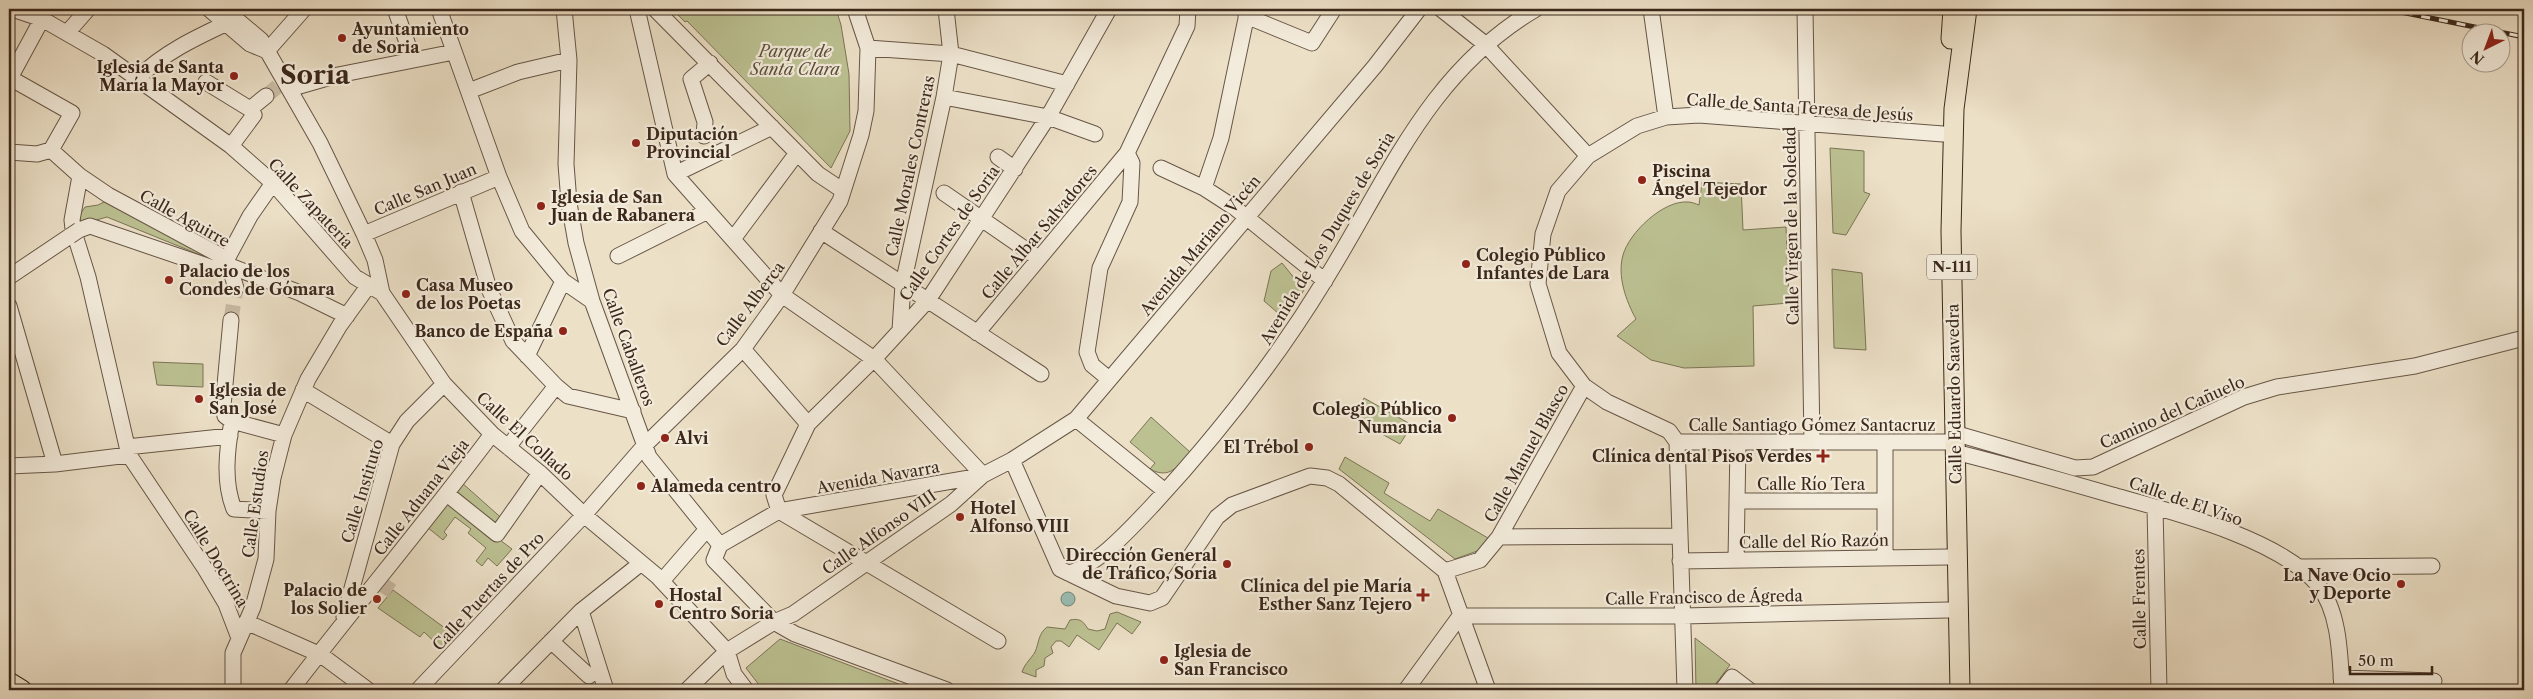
<svg xmlns="http://www.w3.org/2000/svg" width="2533" height="699" font-family="'Libre Caslon Text',serif">
  <rect width="100%" height="100%" fill="#ece0c7"/>
  <filter id="stains"><feTurbulence type="fractalNoise" baseFrequency=".004" numOctaves="4"/><feColorMatrix values="0 0 0 0 .2 0 0 0 0 .09 0 0 0 0 .02 0 0 0 .5 -.17"/></filter>
  <radialGradient id="worn" r=".72"><stop offset=".6" stop-color="#630" stop-opacity="0"/><stop offset="1" stop-color="#630" stop-opacity=".3"/></radialGradient>
  <path fill="#bcc192" stroke="#7c7456" d="M672,9h164l5,16 8,49 1,57 -19,37 -144,-147 -2,1z
    M1830,148l34,3v41l6,2 -24,41 -13,-2z
    M1702,182l39,2 2,46 43,-3 3,76 -36,3 1,60 -70,2 -33,-8 -34,-24 19,-17c-10,-18 -19,-43 -13,-64 6,-22 40,-55 65,-53 4,0 8,2 11,3z
    M108,200l112,63 -113,-46 -25,7 -3,-8 6,-9 13,-2z
    M1282,263l22,27 -19,29 -21,-18 7,-30z
    M1832,269l30,4 4,77 -32,-2z
    M153,362l50,2v23l-46,-2z
    M1364,398l48,27 -12,19 -47,-26z
    M1151,417l39,35c-12,14 -20,28 -40,17l5,-6 -25,-21z
    M1345,457l44,26 -5,10 46,28 8,-12 50,29 -8,12 -25,9 -116,-90z
    M461,482l45,40 -6,18 12,9 -15,17 -9,-8 -6,8 -6,-5 10,-13 -18,-15 3,-4 -16,-12 -11,15 3,3 -4,5 -16,-13z
    M393,590l60,44 -13,13 -16,-15 -4,5 -42,-29z
    M1117,612l24,10 -9,12 -15,-11 -18,27 -22,-15 -8,12 -8,-6h-5l-5,6 2,6 -8,5 -1,8 -8,4v7l-14,-5c3,-9 9,-13 13,-20 4,-9 3,-18 12,-25l18,2 5,-9c10,-2 13,1 18,9l9,2 8,-2 5,-15z
    M1695,638l35,27 -19,25h-15z
    M780,639l124,47 11,4h-152l-17,-22z"/>
  <path fill="#99bdb3" stroke="#738176" d="M1061 599a7 7 0 1 1 14 0a7 7 0 1 1-14 0Z"/>
  <g fill="none" stroke-linecap="round" stroke-linejoin="round">
    <path stroke="#c9bba5" stroke-width="15" stroke-dasharray="15 8" stroke-linecap="butt" d="M266,96l12,-10
      M231,320l5,-32
      M383,585l9,6"/>
    <g stroke="#675646" stroke-width="17">
      <path id="minor" d="M12,9l30,10 61,35 128,92 42,37 82,94 27,16
        M209,9l41,35 17,7 37,-42
        M224,9l37,31 59,103 44,91 11,26 7,33 62,91 48,50 48,39 44,42 73,61 70,75 7,23 12,16
        M395,9l18,50
        M439,9l60,168 23,54 41,50 29,20
        M564,9l5,51 -3,104 3,39 7,40 16,58 57,156 71,88
        M637,9l38,165 107,121 92,64 109,116
        M655,9l163,165 24,16
        M1248,9l-27,129 -17,50 31,20 90,73
        M1441,9l44,35 103,112
        M1651,9l15,108
        M1805,9l7,433
        M1246,16l66,27 22,-34
        M67,33l21,-24
        M868,48l83,6 116,30
        M139,77c25,-24 54,-38 86,-53
        M206,82l44,27
        M289,89l49,-14 116,-23
        M469,91l49,-19 51,-12
        M944,97l104,20 47,17
        M704,136l1,-14 -14,-43 19,-16
        M231,146l23,-31 -4,-6 16,-13
        M51,150l29,26 28,19 119,64 9,29
        M9,152l28,2 14,-4 21,-37 -62,-35 32,-59
        M998,157l17,12
        M1161,168l43,20
        M675,174l97,-47
        M80,176l-8,44 1,9 15,48 41,178 75,112 22,37 13,34
        M461,192l28,97 24,52 43,45 -48,61
        M944,193l94,65
        M79,230l11,-4 132,45 8,-5
        M821,231l220,143
        M364,234l135,-57
        M733,239l64,-86
        M618,256l90,-45
        M227,259l23,-43 23,-33
        M230,266l70,27 47,23
        M9,277l61,-41
        M9,306l46,158
        M231,320l-8,86 2,10 7,5
        M900,330l3,-46 41,-187 7,-43 -5,-45
        M977,333l150,-180
        M743,349l65,75
        M527,356l36,-75
        M1109,379l-17,-14 -5,-13 13,-84 30,-66 2,-39 -5,-10 60,-127 1,-17
        M556,386l12,10 65,15
        M303,390l89,54
        M1076,419l89,72
        M1954,433l121,35 18,-1 151,-70 33,-10 138,-21 109,-28
        M1677,442h269
        M127,447l103,-11
        M1955,452c52,13 105,28 157,43 58,16 167,43 206,90 22,27 22,72 24,105
        M1012,460l48,109 56,27 34,7 12,-5 55,-81 15,-12 78,-29 17,2 12,6 106,87 43,119
        M9,466l46,-2 74,-9
        M447,494l50,40 43,-61
        M1737,501h148
        M2155,507l4,183
        M268,511l-34,-2c-11,-27 -7,-60 -2,-88l52,14
        M779,511l-5,-16 34,-71 66,-65 54,-59 120,-183 61,-108
        M779,511l219,130
        M1499,537l180,-1
        M720,545l-6,15 60,62 21,12 152,56
        M720,545l59,-34 202,-35
        M1885,558v-116
        M1736,560l2,-117
        M1680,561l268,-4
        M2301,567l131,-1
        M1445,571l35,-11 19,-23 85,-151
        M1068,573c28,-6 62,-44 82,-65 65,-70 125,-146 175,-228 63,-101 103,-208 211,-271
        M662,581l45,-52
        M581,611l25,79
        M1460,616h222l266,-6
        M344,617l48,-173 15,-23 37,-37
        M246,622l75,33 47,35
        M551,641l38,35
        M2341,678l93,3
        M233,690v-37l20,-46 13,-48 2,-48 5,-33 11,-43 24,-56 32,-54 29,-40
        M291,690c66,-86 136,-169 201,-256
        M418,690l166,-175 60,-69 99,-97 39,-54 58,-94 21,-66 5,-24 2,-63 -13,-39
        M503,690l78,-79 59,-47
        M687,690l40,-39 47,-29 19,-8 158,-110 32,-29 29,-15 64,-41 299,-353 44,-57
        M1406,690l54,-74
        M1685,690l-8,-248 -8,-11 -62,-29 -23,-16 -25,-33 -21,-69 5,-50 15,-43 30,-35 49,-30 29,-9 33,-2 244,19
        M1722,690l10,-13 17,13"/>
    </g>
    <g stroke="#3b281b" stroke-width="21">
      <path id="major" d="M1951,39l2,-30
        M9,682l13,8
        M1960,690l-9,-459 3,-122 13,-100"/>
    </g>
    <use href="#minor" stroke="#f3ebdb" stroke-width="15"/>
    <use href="#major" stroke="#ece0c7" stroke-width="19"/>
    <g stroke="#3b281b" stroke-width="5">
      <path id="rail" d="M2386,9l138,28"/>
    </g>
    <use href="#rail" stroke="#f3ebdb" stroke-width="3" stroke-dasharray="9" stroke-linecap="butt"/>
    <g stroke="#675646" stroke-width="17" stroke-linecap="butt">
      <path id="minor-bridge" d="M70,236l9,-6"/>
    </g>
    <use href="#minor-bridge" stroke="#f3ebdb" stroke-width="15"/>
  </g>
  <g fill="#8f2418" stroke="#f3ebdb" stroke-width="2">
    <circle cx="342" cy="38" r="5"/>
    <circle cx="234" cy="76" r="5"/>
    <circle cx="636" cy="143" r="5"/>
    <circle cx="1642" cy="180" r="5"/>
    <circle cx="541" cy="206" r="5"/>
    <circle cx="1466" cy="264" r="5"/>
    <circle cx="169" cy="280" r="5"/>
    <circle cx="406" cy="294" r="5"/>
    <circle cx="563" cy="331" r="5"/>
    <circle cx="199" cy="399" r="5"/>
    <circle cx="1452" cy="418" r="5"/>
    <circle cx="665" cy="438" r="5"/>
    <circle cx="1309" cy="447" r="5"/>
    <path d="M1820.5 448.5h5v5h5v5h-5v5h-5v-5h-5v-5h5z"/>
    <circle cx="641" cy="486" r="5"/>
    <circle cx="960" cy="517" r="5"/>
    <circle cx="1227" cy="564" r="5"/>
    <circle cx="2401" cy="584" r="5"/>
    <path d="M1420.5 587.5h5v5h5v5h-5v5h-5v-5h-5v-5h5z"/>
    <circle cx="377" cy="599" r="5"/>
    <circle cx="659" cy="604" r="5"/>
    <circle cx="1164" cy="660" r="5"/>
  </g>
  <g text-anchor="middle" stroke-width="4.5" stroke-linejoin="round" paint-order="stroke">
    <rect fill="#f3ebdb" stroke="#726255" stroke-width="1" x="1927" y="254.5" width="50" height="25" rx="4"/>
    <g font-size="15" font-weight="bold" fill="#3b281b">
      <text x="1952" y="272">N-111</text>
    </g>
    <g font-size="16" font-weight="bold" fill="#3b281b" stroke="#f3ebdb" text-anchor="start">
      <text x="352" y="35">Ayuntamiento<tspan x="352" dy="18">de Soria</tspan></text>
      <text x="224" y="73" text-anchor="end">Iglesia de Santa<tspan x="224" dy="18">María la Mayor</tspan></text>
      <text x="646" y="140">Diputación<tspan x="646" dy="18">Provincial</tspan></text>
      <text x="1652" y="177">Piscina<tspan x="1652" dy="18">Ángel Tejedor</tspan></text>
      <text x="551" y="203">Iglesia de San<tspan x="551" dy="18">Juan de Rabanera</tspan></text>
      <text x="1476" y="261">Colegio Público<tspan x="1476" dy="18">Infantes de Lara</tspan></text>
      <text x="179" y="277">Palacio de los<tspan x="179" dy="18">Condes de Gómara</tspan></text>
      <text x="416" y="291">Casa Museo<tspan x="416" dy="18">de los Poetas</tspan></text>
      <text x="553" y="337" text-anchor="end">Banco de España</text>
      <text x="209" y="396">Iglesia de<tspan x="209" dy="18">San José</tspan></text>
      <text x="1442" y="415" text-anchor="end">Colegio Público<tspan x="1442" dy="18">Numancia</tspan></text>
      <text x="675" y="444">Alvi</text>
      <text x="1299" y="453" text-anchor="end">El Trébol</text>
      <text x="1812" y="462" text-anchor="end">Clínica dental Pisos Verdes</text>
      <text x="651" y="492">Alameda centro</text>
      <text x="970" y="514">Hotel<tspan x="970" dy="18">Alfonso VIII</tspan></text>
      <text x="1217" y="561" text-anchor="end">Dirección General<tspan x="1217" dy="18">de Tráfico, Soria</tspan></text>
      <text x="2391" y="581" text-anchor="end">La Nave Ocio<tspan x="2391" dy="18">y Deporte</tspan></text>
      <text x="1412" y="592" text-anchor="end">Clínica del pie María<tspan x="1412" dy="18">Esther Sanz Tejero</tspan></text>
      <text x="367" y="596" text-anchor="end">Palacio de<tspan x="367" dy="18">los Solier</tspan></text>
      <text x="669" y="601">Hostal<tspan x="669" dy="18">Centro Soria</tspan></text>
      <text x="1174" y="657">Iglesia de<tspan x="1174" dy="18">San Francisco</tspan></text>
    </g>
    <g font-size="16" font-style="italic" fill="#5b4e39" stroke="#f3ebdb">
      <text x="795" y="57">Parque de<tspan x="795" dy="18">Santa Clara</tspan></text>
    </g>
    <g font-size="16" fill="#3b281b" stroke="#f3ebdb">
      <text transform="translate(1800 107) rotate(4)" y="6">Calle de Santa Teresa de Jesús</text>
      <text transform="translate(910 166) rotate(-78)" y="6">Calle Morales Contreras</text>
      <text transform="translate(425 189) rotate(-23)" y="6">Calle San Juan</text>
      <text transform="translate(311 203) rotate(47)" y="6">Calle Zapatería</text>
      <text transform="translate(185 218) rotate(29)" y="6">Calle Aguirre</text>
      <text transform="translate(1791 226) rotate(-91)" y="6">Calle Virgen de la Soledad</text>
      <text transform="translate(1039 232) rotate(-50)" y="6">Calle Albar Salvadores</text>
      <text transform="translate(949 233) rotate(-55)" y="6">Calle Cortes de Soria</text>
      <text transform="translate(1327 238) rotate(-59)" y="6">Avenida de Los Duques de Soria</text>
      <text transform="translate(1200 245) rotate(-50)" y="6">Avenida Mariano Vicén</text>
      <text transform="translate(750 304) rotate(-53)" y="6">Calle Alberca</text>
      <text transform="translate(629 347) rotate(70)" y="6">Calle Caballeros</text>
      <text transform="translate(1954 394) rotate(-91)" y="6">Calle Eduardo Saavedra</text>
      <text transform="translate(2172 412) rotate(-24)" y="6">Camino del Cañuelo</text>
      <text x="1812" y="431">Calle Santiago Gómez Santacruz</text>
      <text transform="translate(525 436) rotate(42)" y="6">Calle El Collado</text>
      <text transform="translate(1526 453) rotate(-61)" y="6">Calle Manuel Blasco</text>
      <text transform="translate(878 477) rotate(-10)" y="6">Avenida Navarra</text>
      <text x="1811" y="490">Calle Río Tera</text>
      <text transform="translate(362 491) rotate(-73)" y="6">Calle Instituto</text>
      <text transform="translate(421 497) rotate(-52)" y="6">Calle Aduana Vieja</text>
      <text transform="translate(2186 501) rotate(19)" y="6">Calle de El Viso</text>
      <text transform="translate(255 504) rotate(-82)" y="6">Calle Estudios</text>
      <text transform="translate(879 532) rotate(-35)" y="6">Calle Alfonso VIII</text>
      <text transform="translate(1814 541) rotate(-1)" y="6">Calle del Río Razón</text>
      <text transform="translate(216 558) rotate(59)" y="6">Calle Doctrina</text>
      <text transform="translate(488 591) rotate(-47)" y="6">Calle Puertas de Pro</text>
      <text transform="translate(1704 597) rotate(-1)" y="6">Calle Francisco de Ágreda</text>
      <text transform="translate(2139 599) rotate(-91)" y="6">Calle Frentes</text>
    </g>
    <g font-size="26" font-weight="bold" fill="#3b281b" stroke="#f3ebdb">
      <text x="315" y="84">Soria</text>
    </g>
  </g>
  <rect width="2533" height="699" fill="none" stroke="#ece0c7" stroke-width="30"/>
  <rect x="10" y="10" width="2513" height="679" fill="none" stroke="#3b281b" stroke-width="2.5"/>
  <rect x="15" y="15" width="2503" height="669" fill="none" stroke="#3b281b"/>
  <g transform="translate(2486 48) rotate(222)"><circle r="24" fill="#f3ebdb" stroke="#a99d8e"/>
  <path d="M0-4L9 19L0 12L-9 19Z" fill="#8f2418"/>
  <text y="-8" font-size="14" font-weight="bold" text-anchor="middle" fill="#3b281b">N</text>
  </g>
  <path d="M2350 666v8h82v-8" fill="none" stroke="#3b281b" stroke-width="2.5"/>
  <text x="2358" y="666" font-size="15" fill="#3b281b" stroke="#f3ebdb" stroke-width="4" paint-order="stroke">50 m</text>
  <rect width="100%" height="100%" filter="url(#stains)"/>
  <rect width="100%" height="100%" fill="url(#worn)"/>
</svg>
